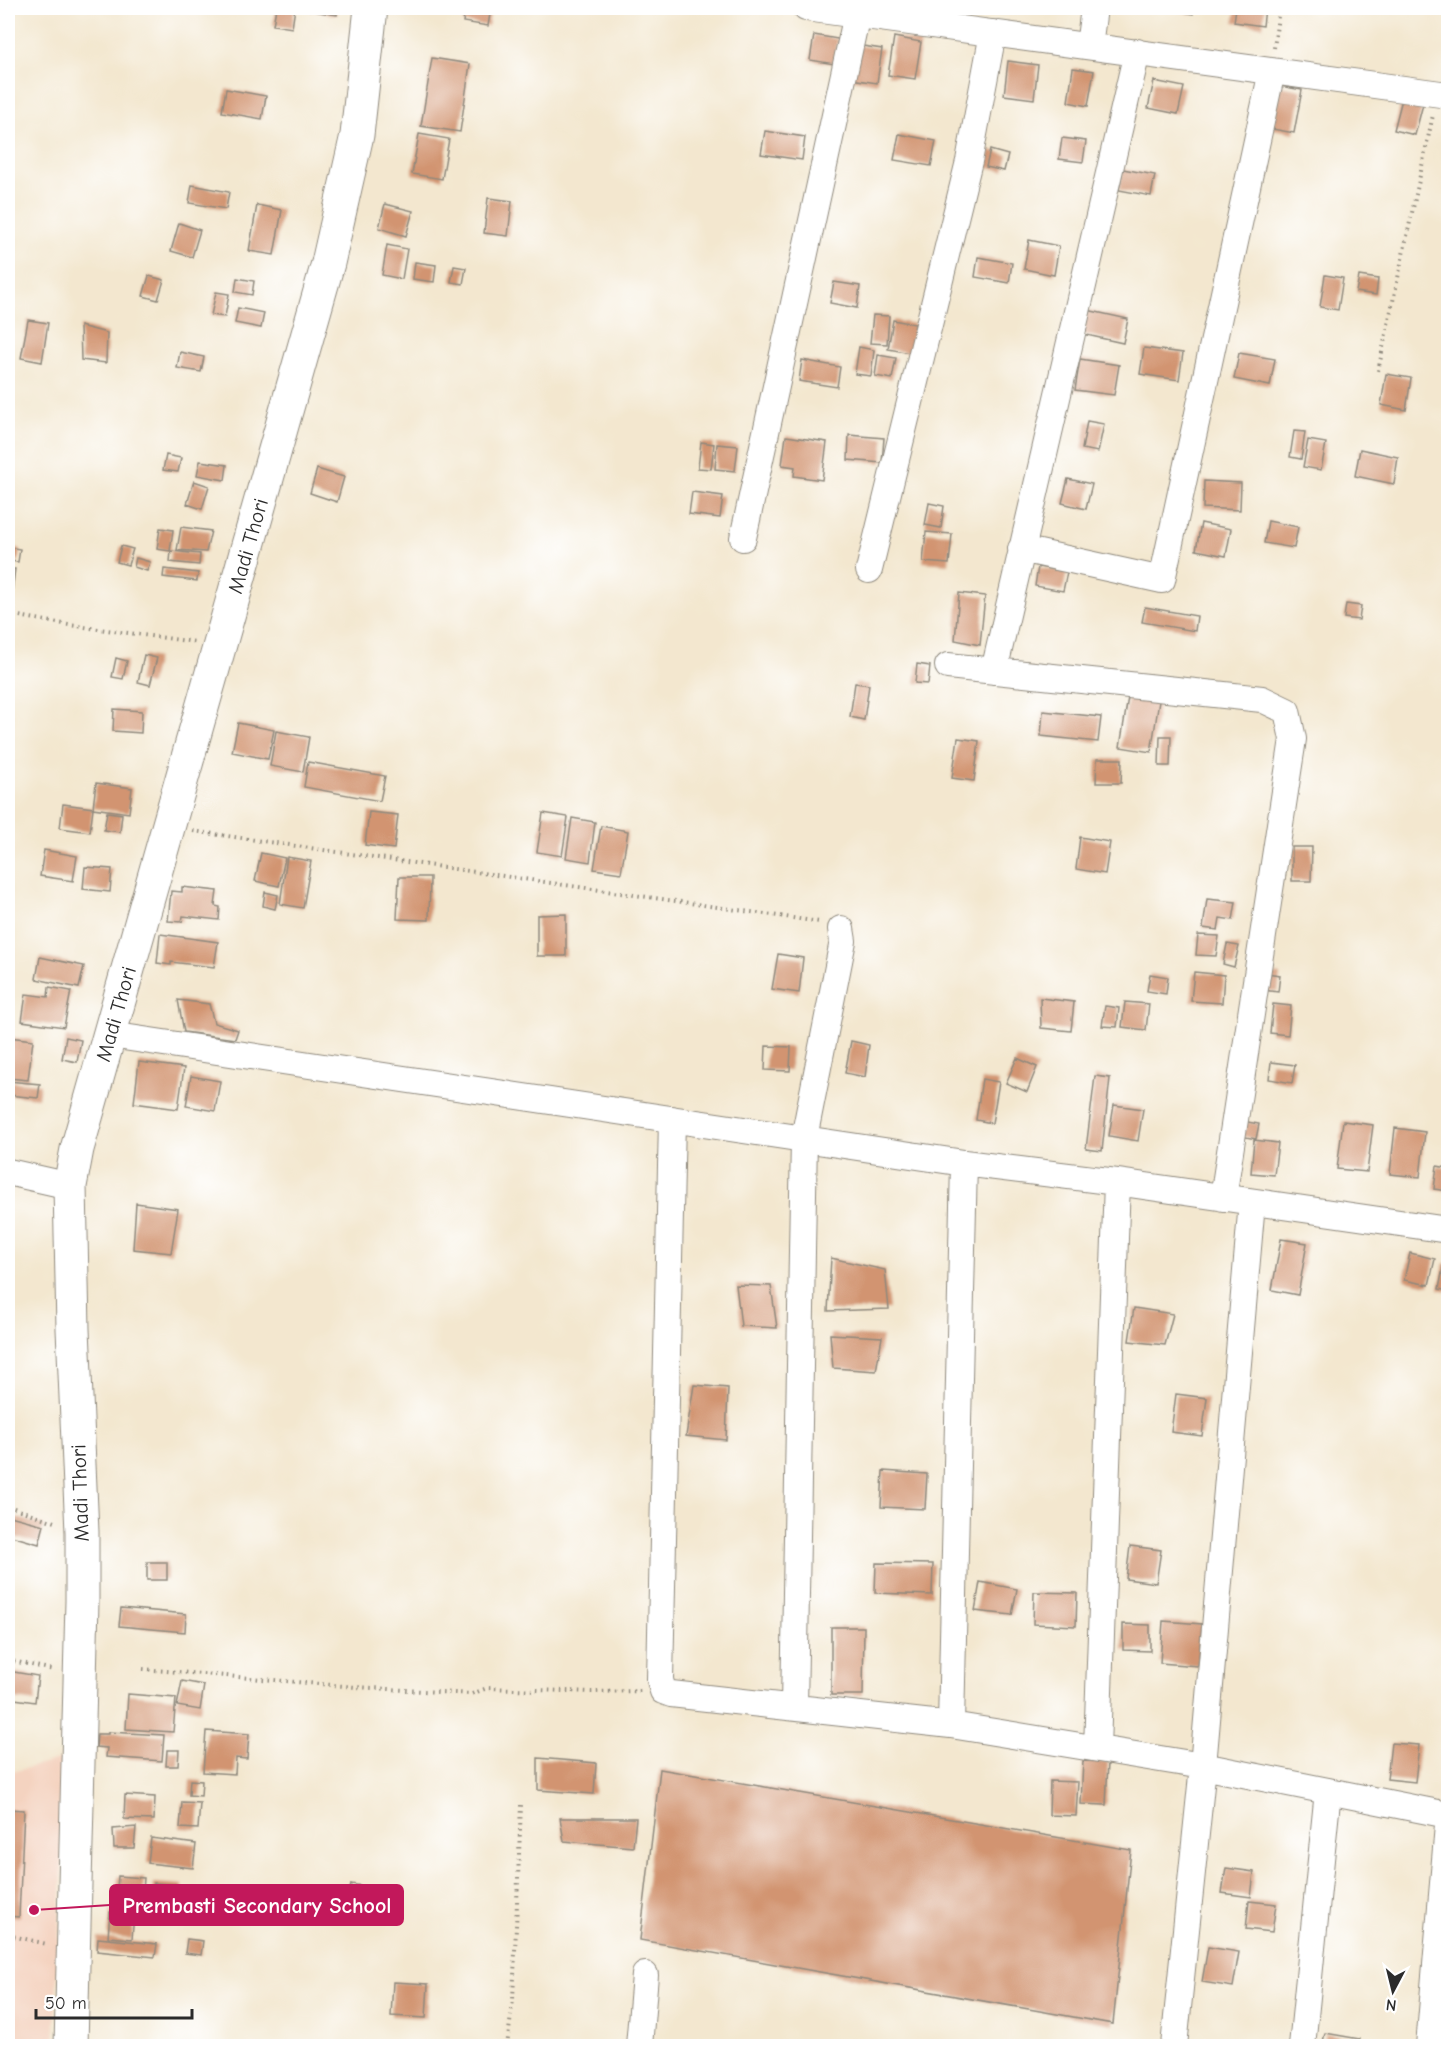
<svg xmlns="http://www.w3.org/2000/svg" width="1456" height="2054" font-family="'Comic Neue',sans-serif">
  <rect width="100%" height="100%" fill="#fff"/>
  <filter id="ink" filterUnits="userSpaceOnUse"><feTurbulence type="fractalNoise" baseFrequency=".0167" numOctaves="2"/><feDisplacementMap in="SourceGraphic" scale="12" xChannelSelector="R" yChannelSelector="G"/><feConvolveMatrix kernelMatrix="1 2 1 2 8 2 1 2 1" color-interpolation-filters="sRGB"/></filter>
  <filter id="wash" filterUnits="userSpaceOnUse"><feTurbulence type="fractalNoise" baseFrequency=".008" numOctaves="4" result="noise"/><feDisplacementMap in="SourceGraphic" scale="24" xChannelSelector="R" yChannelSelector="G"/><feGaussianBlur stdDeviation="1.35" result="paint"/><feColorMatrix in="noise" values="0 0 0 0 0 0 0 0 0 0 0 0 0 0 0 0 0 1.4 0 .05"/><feComposite in="paint" operator="in"/></filter>
  <g filter="url(#wash)">
    <rect width="100%" height="100%" fill="#f3e7cf"/>
    <path fill="#f4d3c0" d="M67,1758l-13,288h-46v-273z"/>
    <g id="blocks">
      <path fill="#d29471" d="M276,8h62l-1,7 -42,-7 -3,20 -19,-3z
        M465,8h26l-3,18 -25,-4z
        M1165,8h30l-2,6z
        M1236,8h29l-2,18 -29,-4z
        M814,35l24,4 -4,25 -24,-4z
        M894,37l27,5 -6,37 -27,-4z
        M856,45l26,4 -5,34 -26,-4z
        M432,58l38,6 -10,68 -39,-6z
        M1008,61l30,4 -4,34 -30,-4z
        M1073,68l21,3 -6,35 -20,-4z
        M1154,81l30,6 -6,27 -30,-6z
        M1280,86l22,4 -8,43 -22,-4z
        M226,89l40,7 -4,23 -40,-7z
        M1402,99l21,5 -8,31 -21,-5z
        M765,131l40,6 -3,23 -41,-6z
        M419,134l30,5 -7,40 -30,-5z
        M899,134l37,7 -5,25 -37,-6z
        M1062,138l24,3 -3,21 -24,-3z
        M990,150l18,5 -4,16 -18,-4z
        M1123,169l32,6 -4,21 -32,-6z
        M192,185l37,7 -3,17 -37,-6z
        M488,198l24,3 -4,35 -24,-3z
        M385,204l28,7 -7,25 -27,-8z
        M257,205l25,5 -8,45 -25,-4z
        M179,223l21,7 -8,27 -21,-6z
        M1029,240l30,6 -5,29 -30,-6z
        M387,245l20,4 -5,30 -20,-4z
        M978,257l34,6 -3,20 -34,-6z
        M415,262l21,3 -2,17 -21,-3z
        M454,266l12,2 -3,16 -12,-2z
        M1325,275l18,3 -5,32 -18,-3z
        M149,276l15,4 -6,20 -15,-4z
        M1359,276l19,3 -2,16 -20,-3z
        M237,278l17,3 -2,14 -17,-3z
        M834,282l26,4 -3,22 -27,-5z
        M216,292l13,2 -4,23 -14,-2z
        M238,308l26,5 -3,15 -26,-5z
        M1087,310l41,9 -5,24 -41,-9z
        M873,315l16,1 -2,28 -17,-1z
        M28,320l20,3 -6,39 -21,-4z
        M893,320l22,4 -5,29 -22,-4z
        M80,326l27,7 -1,30 -25,-3z
        M859,347l15,3 -3,26 -16,-2z
        M1144,348l39,5 -4,27 -39,-6z
        M180,352l24,5 -3,15 -24,-4z
        M1239,353l36,6 -5,27 -36,-7z
        M878,355l18,3 -4,21 -17,-3z
        M1080,359l39,6 -5,30 -39,-5z
        M802,360l38,7 -3,20 -38,-6z
        M1386,374l25,4 -5,32 -25,-5z
        M1087,421l17,3 -6,28 -16,-3z
        M1294,431l11,1 -4,27 -11,-2z
        M849,435l35,3 -2,25 -34,-3z
        M786,436l41,6 -5,38 -28,-4 1,-9 -13,-2z
        M1308,440l18,3 -5,27 -18,-3z
        M701,442l13,2 -3,25 -13,-1z
        M717,444l21,2 -3,25 -20,-2z
        M1360,449l38,8 -4,27 -39,-8z
        M166,455l15,3 -3,14 -15,-2z
        M200,461l27,4 -2,15 -28,-5z
        M317,469l27,8 -7,25 -27,-9z
        M1068,479l24,5 -6,25 -24,-6z
        M194,481l15,5 -7,23 -15,-5z
        M1204,481l37,2 -1,27 -37,-2z
        M692,492l31,4 -3,22 -31,-4z
        M929,503l15,3 -3,22 -16,-3z
        M1268,521l30,6 -4,21 -30,-5z
        M1201,523l30,6 -5,27 -30,-6z
        M181,527l30,4 -5,21 -29,-2z
        M160,528l13,2 -3,21 -13,-2z
        M926,532l26,2 -3,30 -26,-2z
        M121,546l12,3 -5,16 -11,-3z
        M8,547l12,2 -2,13 -10,-1z
        M171,551l29,3 -1,11 -29,-3z
        M136,558l14,4 -3,9 -13,-4z
        M1038,567l29,5 -4,19 -28,-5z
        M8,569h7l-4,31h-3z
        M164,569l34,4 -1,8 -34,-4z
        M959,593l26,3 -5,49 -25,-5z
        M1346,604l15,2 -2,14 -15,-2z
        M1145,607l52,9 -2,15 -53,-9z
        M144,655l13,3 -7,27 -12,-3z
        M116,658l11,3 -4,18 -11,-2z
        M917,664l13,2 -2,18 -13,-1z
        M855,683l14,2 -5,35 -14,-3z
        M1128,697l31,4 -8,51 -31,-5z
        M114,709l28,2 -1,22 -28,-2z
        M1043,711l58,6 -3,25 -57,-6z
        M238,723l36,7 -6,29 -36,-7z
        M276,731l33,6 -6,35 -33,-6z
        M1160,736h11l-1,30h-11z
        M958,738l21,3 -5,40 -22,-3z
        M1097,759h25l-1,24h-25z
        M308,762l77,14 -5,25 -76,-14z
        M96,783l36,5 -3,25 -36,-5z
        M63,804l30,4 -3,24 -30,-4z
        M107,812l15,2 -2,18 -16,-2z
        M369,812l29,3 -4,34 -29,-4z
        M543,813l25,4 -6,39 -25,-4z
        M572,818l23,4 -5,40 -24,-4z
        M601,826l27,5 -7,42 -27,-4z
        M1080,837l30,5 -5,32 -29,-5z
        M1292,847h20l-1,34h-19z
        M44,850l33,6 -4,25 -33,-5z
        M261,853l24,5 -6,28 -24,-5z
        M287,857l24,4 -8,47 -23,-4z
        M85,867l27,2 -2,23 -27,-3z
        M399,877h31l-1,43 -32,-1z
        M182,887l35,4 -2,15 5,1 -1,13 -36,-4 -1,6 -14,-1 3,-30 11,1z
        M265,892l13,3 -3,14 -12,-3z
        M1207,899l29,3 -3,18 -13,-2 -2,12 -15,-2z
        M566,914v42h-29v-41z
        M160,934l58,8 -4,25 -43,-5v3l-14,-2z
        M1198,935l21,1 -3,20 -20,-1z
        M1227,944l12,2 -5,21 -11,-3z
        M778,954l25,4 -4,35 -27,-4z
        M40,957l44,9 -5,22 -43,-9z
        M1194,972l30,3 -2,28 -31,-2z
        M1266,973l14,2 -2,17 -15,-2z
        M1150,974l18,3 -2,17 -19,-3z
        M49,987l22,4 -7,36 -42,-6 4,-27 22,3z
        M1040,998l34,4 -3,29 -30,-3z
        M178,1000l31,4 5,19 24,7 -3,9 -51,-7z
        M1125,1002l24,2 -3,26 -24,-3z
        M1273,1004l18,2 -3,29 -18,-2z
        M1105,1006l14,2 -2,19 -15,-1z
        M8,1037l25,3 -5,40 -20,-2z
        M66,1037l15,3 -4,22 -15,-3z
        M851,1041l18,4 -4,32 -20,-4z
        M766,1046l25,1 -1,24 -25,-1z
        M1017,1058l20,9 -10,25 -21,-9z
        M139,1062l45,6 -6,41 -44,-6z
        M1271,1062l24,3 -3,18 -23,-4z
        M191,1076l29,5 -5,30 -29,-5z
        M1095,1076l15,2 -8,73 -16,-2z
        M982,1079l17,3 -7,41 -16,-3z
        M8,1081l32,3 -2,14 -30,-3z
        M1114,1105l29,4 -5,32 -29,-5z
        M1242,1121l17,3 -3,15 -16,-3z
        M1343,1121l30,4 -6,47 -30,-3z
        M1395,1128l30,4 -5,45 -30,-3z
        M1254,1140l24,3 -4,32 -23,-2z
        M1437,1166l11,2v23l-14,-2z
        M136,1203l42,6 -7,44 -38,-4z
        M1281,1239l26,4 -9,52 -26,-5z
        M1410,1253l25,6 -6,26 -25,-5z
        M831,1258l54,12 4,39 -61,2z
        M1444,1263l4,1v27l-9,-2z
        M736,1285l35,1 6,42 -36,-2z
        M1134,1308l39,6 -8,31 -36,-4z
        M830,1334l52,3 -6,34 -43,-3z
        M694,1385l34,3 -2,52 -40,-4z
        M1176,1394l31,4 -5,38 -31,-4z
        M883,1471l44,3 -2,35 -44,-2z
        M10,1516l34,9 -5,19 -31,-9z
        M1130,1546l31,4 -5,33 -30,-4z
        M147,1562h20v18h-20z
        M876,1563l57,1 -1,31 -57,-2z
        M980,1582l37,7 -5,26 -37,-4z
        M1034,1592l43,1 -1,33 -43,-2z
        M121,1608l65,6 -1,18 -66,-6z
        M1163,1621l39,3 -4,42 -38,-3z
        M1123,1624l27,1v26l-27,-1z
        M831,1627h33l-1,68h-32z
        M8,1671l30,5 -3,26 -27,-4z
        M182,1681l22,4 -4,25 -23,-4z
        M128,1694l48,4 -3,34 -47,-3z
        M206,1731l43,3 -2,25 -11,-1 -1,16 -32,-2z
        M108,1732l56,3 -2,26 -56,-4 1,-9 -11,-1 1,-13h11z
        M1391,1743l28,2 -4,37 -28,-3z
        M167,1750h12l-1,16h-12z
        M538,1758l58,5 -2,31 -56,-4z
        M1083,1761l25,1 -2,43 -25,-1z
        M660,1769l471,81 -18,174 -473,-84z
        M190,1780l12,1 -1,15 -12,-1z
        M1050,1781l28,1 -2,34 -27,-1z
        M125,1795l30,2 -1,23 -30,-1z
        M182,1802l18,1 -2,26 -18,-1z
        M8,1809l16,1 -5,107 -11,-1z
        M560,1818h76l-3,29 -69,-6z
        M136,1827l-2,21h-20l-1,-19z
        M151,1838l45,6 -3,24 -45,-5z
        M1226,1868l28,4 -3,25 -29,-4z
        M118,1876l26,2 -2,26 -26,-2z
        M154,1883l28,2 -1,19 -28,-3z
        M351,1884l28,5 -3,20 -29,-5z
        M1249,1901l27,3 -4,28 -26,-3z
        M110,1912l24,2 -2,25 -24,-2z
        M98,1938l59,6 -2,13 -58,-6z
        M187,1939l16,2 -2,14 -16,-2z
        M1208,1947l31,5 -6,35 -31,-5z
        M393,1982l35,2 -2,34 -35,-2z
        M1325,2033l35,6 -2,7h-36z"/>
    </g>
  </g>
  <g filter="url(#ink)">
    <use href="#blocks" fill-opacity="0" stroke="#8f897d" stroke-width="1.5"/>
    <g fill="none" stroke-linecap="round" stroke-linejoin="round">
      <g stroke="#8f897d" stroke-width="28">
        <path id="minor" d="M806,8l642,87
          M1089,46l5,-38
          M743,538l114,-524
          M1021,549l141,31 110,-509
          M869,570l100,-409 24,-128
          M948,666l314,33 25,12 6,28 -70,459
          M994,671l143,-619
          M110,1035l854,128 153,19 331,48
          M672,1119l-12,561 3,11 8,3 280,31 252,41 245,49
          M8,1172l62,14
          M794,1707l10,-569 39,-197 -2,-12
          M951,1725l13,-562
          M1097,1748l20,-566
          M639,2046l6,-71
          M1174,2046l29,-280 49,-564
          M1302,2046l26,-255
          M1429,2046l19,-221"/>
      </g>
      <g stroke="#8f897d" stroke-width="35">
        <path id="secondary" d="M71,2046l11,-445v-69l-9,-203 -3,-143 7,-37 251,-886 29,-128 14,-127"/>
      </g>
      <path stroke="#8f897d" stroke-width="4" stroke-dasharray="1.5 4.5" stroke-linecap="butt" d="M1274,48l5,-40
        M1378,371l55,-256
        M8,614l61,11 126,17
        M193,831l627,91
        M8,1506l47,16
        M8,1660l46,10
        M143,1669l213,18 116,7 15,-6 104,4 50,-1
        M8,1935l39,9
        M507,2046l6,-46 8,-195"/>
      <use href="#minor" stroke="#fff" stroke-width="26"/>
      <use href="#secondary" stroke="#fff" stroke-width="33"/>
    </g>
  </g>
  <g text-anchor="middle" stroke-width="4.5" stroke-linejoin="round" paint-order="stroke">
    <g font-size="21" fill="#2b2b2b" stroke="#fff">
      <text transform="translate(248 546) rotate(-74)" y="7">Madi Thori</text>
      <text transform="translate(116 1014) rotate(-74)" y="7">Madi Thori</text>
      <text transform="translate(80 1493) rotate(-92)" y="7">Madi Thori</text>
    </g>
  </g>
  <path fill="none" stroke="#c2185b" stroke-width="2" d="M34 1910L110 1905"/>
  <circle fill="#c2185b" stroke="#fff" stroke-width="2" cx="34" cy="1910" r="6"/>
  <rect fill="#c2185b" stroke="#c2185b" stroke-width="2" x="110" y="1885" width="293" height="40" rx="6"/>
  <g font-size="22" text-anchor="middle" font-weight="bold" fill="#fff">
    <text x="257" y="1913">Prembasti Secondary School</text>
  </g>
  <rect width="1456" height="2054" fill="none" stroke="#fff" stroke-width="30"/>
  <g transform="translate(1393 1991) rotate(187)" stroke="#ffffff" stroke-width="4.5" paint-order="stroke">
  <path d="M0-4.5L10 22L0 15L-10 22Z" fill="#2b2b2b"/>
  <text y="-9" font-size="16" font-weight="bold" text-anchor="middle" fill="#2b2b2b">N</text>
  </g>
  <path d="M36 2009v9h156v-9" fill="none" stroke="#2b2b2b" stroke-width="3"/>
  <text x="45" y="2009" font-size="18" fill="#2b2b2b" stroke="#ffffff" stroke-width="4.5" paint-order="stroke">50 m</text>
</svg>
